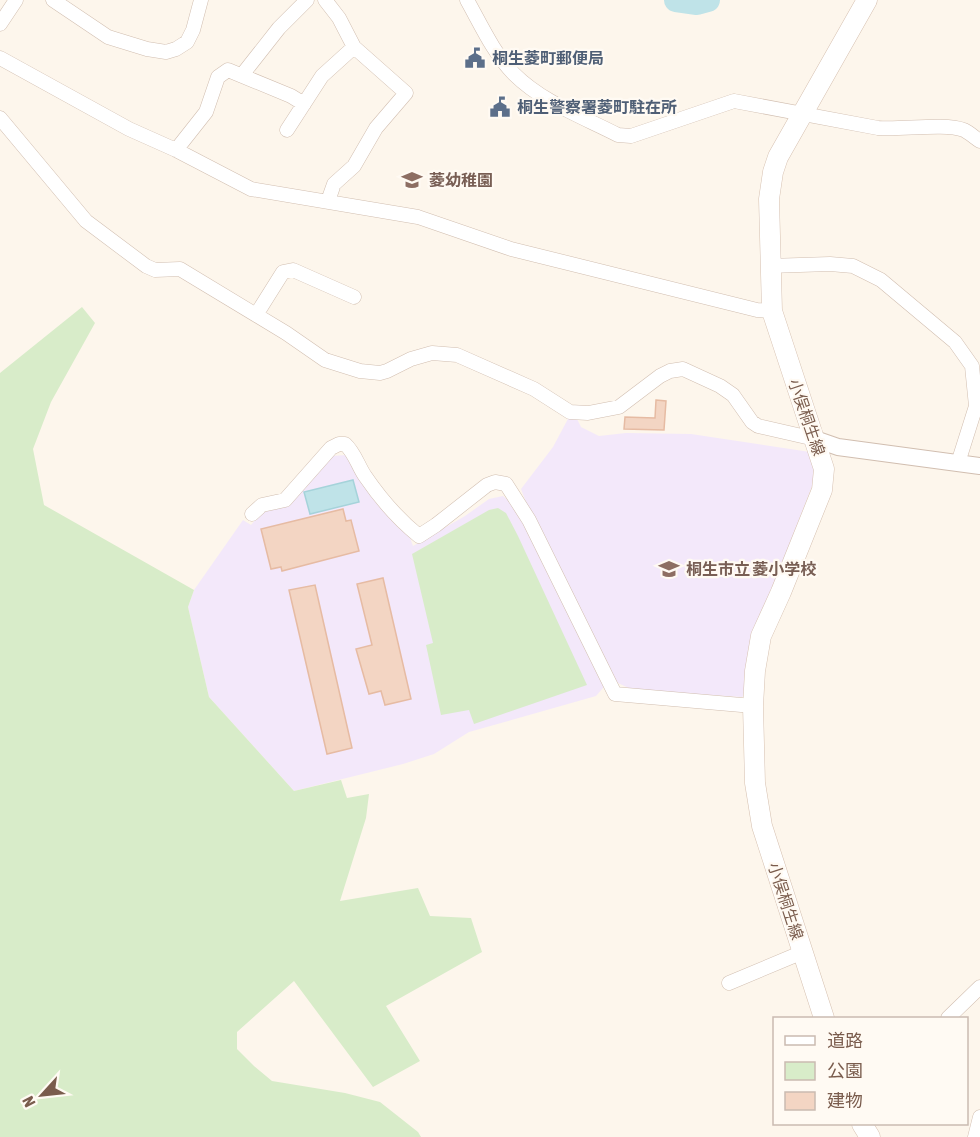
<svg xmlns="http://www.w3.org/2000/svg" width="980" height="1137" font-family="'Asap Condensed','Noto Sans JP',sans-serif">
  <rect width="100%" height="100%" fill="#fdf6ec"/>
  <path fill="#f3e8fa" d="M569,417l8,2 4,8 18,9 27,-3 65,1 119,18 5,17 -3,17 -17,44 -47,161 -6,6 -109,-7 -15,-7 -6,-7 -78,-153 -13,-34 32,-42z
    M347,455l61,77 5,14 52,-30 24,-17 14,-3 13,11 87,175v6l-7,8 -127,36 -35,22 -31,10 -109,27 -85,-94 -21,-90 6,-17 49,-70 8,5 11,-13 69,-56z"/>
  <path fill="#d8ecc9" d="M82,307l13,16 -44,79 -18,47 11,56 150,85 -6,17 21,90 85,94 47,-11 6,18 22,-4 -3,24 -26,83 78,-13 12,28 41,2 11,34 -96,54 34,55 -47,26 -79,-106 -57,51v17l17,17 18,15 73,12 35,9 38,30 3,5h-421v-764z
    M498,508l8,5 12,23 69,149 -113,39 -5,-14 -28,5 -15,-70 7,-2 -21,-89 77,-44z"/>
  <path fill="#bfe3e8" stroke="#a5d3da" stroke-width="1.5" d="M353,480l6,22 -49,12 -6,-22z"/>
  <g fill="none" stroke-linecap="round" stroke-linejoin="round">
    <path stroke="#bfe3e8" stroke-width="24" d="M676,0l21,3 11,-3"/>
  </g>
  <path fill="#f3d5c3" stroke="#e6bba3" stroke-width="1.5" d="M656,400l10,1 -2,29 -40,-1 1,-12 30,1z
    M343,509l3,12 5,-1 8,31 -77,20 -1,-4 -10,2 -10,-40z
    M383,578l28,121 -26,6 -4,-14 -12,3 -13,-45 16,-4 -15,-61z
    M315,585l37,163 -25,6 -38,-164z"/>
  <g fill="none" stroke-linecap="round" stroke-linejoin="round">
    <g stroke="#d1beb0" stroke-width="15">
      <path id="minor" d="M53,0l55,37 39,12 19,3 10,-3 11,-7 6,-12 8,-30
        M325,0l14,18 15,29 52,46 -30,35 -22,38 -20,18 -6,17
        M467,0c14,25 27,54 47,74 28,28 69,43 104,61l13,1 103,-35 144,27c24,2 66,-5 86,2 6,3 11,8 16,11
        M0,24l16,-24
        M0,58l129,71 47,21 75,39 167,28 93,32 246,61 15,1
        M242,75l37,-47 28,-28
        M0,118l86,103 60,45 9,4 25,-1 106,64 39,27 35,11 20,2 7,-2 24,-12 21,-6 25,2 77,34 36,23 18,1 31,-6 41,-31 10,-5 13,-2 37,17 13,9 19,27 6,4 57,13
        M287,130l35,-54 32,-29
        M176,150l30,-38 12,-35 10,-7 63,26 13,8
        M769,266l61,-2 23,2 28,14 74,62 17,24 4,40 -18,57
        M256,315l27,-43 10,-2 61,27
        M252,514l10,-9 23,-5 46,-52 8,-4h6c10,9 13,22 20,32 15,22 33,43 54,60l17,-11 51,-40 8,-3 11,2 23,36 86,174 138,12
        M729,983l74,-31
        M948,1018l32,-31
        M975,1137l5,-20"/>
    </g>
    <g stroke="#d1beb0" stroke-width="18">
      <path id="tertiary" d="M815,439l23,8 142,19"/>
    </g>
    <g stroke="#d6c0b0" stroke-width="21">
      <path id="secondary" d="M824,1018l-62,-192 -7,-43 -2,-77 2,-35 6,-35 20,-44 41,-102 2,-21 -52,-158 -3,-112 4,-27 5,-15 89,-157
        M862,1124l8,13"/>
    </g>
    <use href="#minor" stroke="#fff" stroke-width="14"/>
    <use href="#tertiary" stroke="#fff" stroke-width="16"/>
    <use href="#secondary" stroke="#fff" stroke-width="20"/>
  </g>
  <defs>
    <g id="civic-bare" transform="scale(1.62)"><path d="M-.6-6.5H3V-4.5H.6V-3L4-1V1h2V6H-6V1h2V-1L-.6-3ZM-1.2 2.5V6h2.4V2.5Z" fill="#5c6f8a" stroke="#fffaf3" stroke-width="2.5" paint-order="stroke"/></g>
    <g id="school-bare" transform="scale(1.62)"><path d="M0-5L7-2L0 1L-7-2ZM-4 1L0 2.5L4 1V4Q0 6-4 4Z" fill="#8d6e63" stroke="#fffaf3" stroke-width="2.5" paint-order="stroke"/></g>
  </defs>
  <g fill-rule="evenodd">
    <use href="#civic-bare" x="475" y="58"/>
    <use href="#civic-bare" x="500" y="107"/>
    <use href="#school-bare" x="412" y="180"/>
    <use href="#school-bare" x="669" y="569"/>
  </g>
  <g text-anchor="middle" stroke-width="4.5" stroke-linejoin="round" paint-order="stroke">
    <g font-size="16" font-weight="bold" fill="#4e5e75" stroke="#fffaf3" text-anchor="start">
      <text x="492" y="64">桐生菱町郵便局</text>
      <text x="517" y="113">桐生警察署菱町駐在所</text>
    </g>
    <g font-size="16" font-weight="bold" fill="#785e54" stroke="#fffaf3" text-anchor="start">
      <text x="429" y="186">菱幼稚園</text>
      <text x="686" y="575">桐生市立 菱小学校</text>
    </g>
    <g font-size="16" fill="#7a5c4d" stroke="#fffaf3">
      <text transform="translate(807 417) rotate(71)" y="6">小俣桐生線</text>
      <text transform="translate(786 901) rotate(72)" y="6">小俣桐生線</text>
    </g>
  </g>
  <rect x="773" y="1017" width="195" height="108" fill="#fffaf3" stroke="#cabbb1" stroke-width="1.5"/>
  <rect x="785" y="1036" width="30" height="9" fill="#ffffff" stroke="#cabbb1" stroke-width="1.5"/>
  <text x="827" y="1047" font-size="18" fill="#7a5c4d">道路</text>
  <rect x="785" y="1062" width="30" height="18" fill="#d8ecc9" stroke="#cabbb1" stroke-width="1.5"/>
  <text x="827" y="1077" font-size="18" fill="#7a5c4d">公園</text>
  <rect x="785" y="1092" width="30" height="18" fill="#f3d5c3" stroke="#cabbb1" stroke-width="1.5"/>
  <text x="827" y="1107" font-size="18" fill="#7a5c4d">建物</text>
  <g transform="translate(42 1095) rotate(243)" stroke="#fffaf3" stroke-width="4.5" paint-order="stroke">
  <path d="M0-4.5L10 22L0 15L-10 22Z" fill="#7a5c4d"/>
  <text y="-9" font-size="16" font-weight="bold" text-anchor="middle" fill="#7a5c4d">N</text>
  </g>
</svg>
